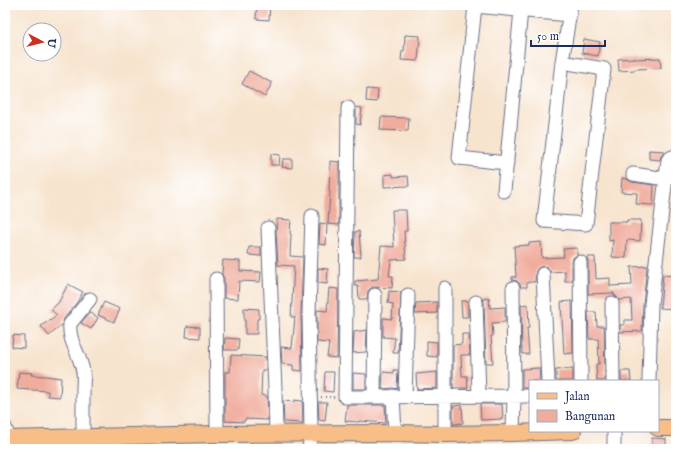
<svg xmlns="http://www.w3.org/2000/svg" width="681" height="454" font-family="'IM FELL English',serif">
  <rect width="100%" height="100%" fill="#fff"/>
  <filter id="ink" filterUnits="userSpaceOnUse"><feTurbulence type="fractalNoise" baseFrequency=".025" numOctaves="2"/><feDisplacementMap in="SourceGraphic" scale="8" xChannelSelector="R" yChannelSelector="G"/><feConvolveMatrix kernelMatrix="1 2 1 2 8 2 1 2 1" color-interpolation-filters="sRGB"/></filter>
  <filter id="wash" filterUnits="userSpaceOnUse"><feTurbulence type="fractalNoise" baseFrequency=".012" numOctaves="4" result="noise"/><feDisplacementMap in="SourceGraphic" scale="16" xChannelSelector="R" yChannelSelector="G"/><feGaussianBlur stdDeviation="0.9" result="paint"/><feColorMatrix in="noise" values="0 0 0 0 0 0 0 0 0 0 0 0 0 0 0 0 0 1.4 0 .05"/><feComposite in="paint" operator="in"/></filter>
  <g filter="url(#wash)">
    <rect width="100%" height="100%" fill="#f7e4cf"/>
    <g id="blocks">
      <path fill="#f0ac9c" d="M257,5h13l-1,15 -13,-1z
        M405,35l15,1 -2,25 -17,-1 1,-9h2z
        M584,39l16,3 -2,14 -16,-3z
        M634,58v1l26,-1 1,10 -26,1v1l-16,1 -1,-12z
        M249,71l23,12 -7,14 -23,-13z
        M367,89l11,1 -1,12 -11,-1z
        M356,107l6,1 -2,17 -4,-1z
        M381,117l28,1 -1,13 -28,-1z
        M649,150l15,1v2l-3,3 -1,4 -11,-1z
        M271,154l9,1 -1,10h-8z
        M283,159h9v9l-10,-1z
        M330,161l9,1v63l-11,-1 2,-33h-1z
        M393,174v3l15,-1 1,10 -25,1v-12z
        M622,178l5,1 5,3 22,3 -1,20 -17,-1 1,-11 -16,-1z
        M392,210h14l1,21h-3l2,28 -15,1 -2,16h4l-1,12 -20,-1 -4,4 -1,8h-8l-1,-13h-3v-5l23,-2 3,-33 13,1z
        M277,219l14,1 -1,14h1l-1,22 13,1 -2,55 1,59 -9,-1v-5l-11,-1 -1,-17 11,1 3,-31h-4l3,-51 -16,-1 -2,-33z
        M627,220h14l-1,21 -13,-1 -1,18 -14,-1 1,-17 -4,1v-19h18z
        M320,223l7,1 -1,21 -7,-1z
        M359,231l2,26h-7l1,-25z
        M541,242l1,16 22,-1 -1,-8 14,-1v7l-4,3 -1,4v19h-7v-10l-14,1 -4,-5 -4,-1 -5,2 -2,3 -1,11h-8v5h-6l-1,-3 -3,-3 -5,-1v-3h4l-2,-31 15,-1v-2z
        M249,247h12v9l-13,-1z
        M587,257h8l1,22 14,-1v8l22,-1 -1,-18 16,-1 -4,38 -1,27 -22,1v-7h4v-5h8l-1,-21 -12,1 -3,-4 -2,-1v-2l-26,1v-32z
        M223,260l17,1v10l21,1 -1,10 -21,-1 -1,18 -14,-1v-19l-2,-5z
        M318,268l10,1 -1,15 -9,-1z
        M663,275l13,1v33l-16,-1z
        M68,284l15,8 -6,10 -13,17 -2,6 -13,11 -8,-10 16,-11 -6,-5 8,-8z
        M329,288l9,1 -1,69 -10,-1 2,-14 -12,-1v-32l10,1z
        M389,291l12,1 -3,61h-5l2,-15 -12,-1v-19l9,1 1,-15 -5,-1z
        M489,298l1,10 15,-1v15l-13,1 1,13h-2l2,27h-7l-2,-61 -1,-3z
        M461,301h7v16h-6z
        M572,301l1,52 -9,1 -3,-52z
        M104,302l16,7 -6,13 -16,-7z
        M437,302v11l-22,1 1,-11z
        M528,304l1,24h-2l2,26h-7l-1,-49z
        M244,308l15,1v10h-2v15h-12v-16h-1z
        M90,312l8,6 -7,11 -10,-6z
        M588,312h8l1,14h7l1,55h-8l-1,-17h3l-1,-25h-9z
        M187,326l13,1v11l-14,-1z
        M367,330l-1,22 -13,1 1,-21z
        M462,334h7l1,21h-9l1,21h5l1,12h-15v-43l9,-1z
        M13,335l11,1v12l-12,-1z
        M225,338l14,1 -1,11h-14z
        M427,341l10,1v15l-10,-1z
        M231,355l35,2v13h-4l-1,25 6,1 1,24 -23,-1 -1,3 -19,-1v-49h5z
        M539,368l1,13h-10v7h-8v-19z
        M573,369v12h-17v-11z
        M394,370h4l-1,19 -4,-1 -11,1 1,-17 11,1z
        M621,371h9l1,10h-10z
        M19,372l13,1 -1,2 14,1 16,2 -1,19 -12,-1v-5l-31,-2z
        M325,372h9l-1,20 -9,-1z
        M437,372v16l-20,1 -1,-15z
        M353,373l13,1v15h-13z
        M294,400l8,1 1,22 -19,-1 -1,-21 11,1z
        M318,402h9l-2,19 -6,-1z
        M480,404h22l1,15 -22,1z
        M347,405h38l1,18 -27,-2v1l-14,-1z
        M462,405l1,18 -10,1v-18z
        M652,438l14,1v10h-14z"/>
    </g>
  </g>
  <g filter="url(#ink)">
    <use href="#blocks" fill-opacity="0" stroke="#686e86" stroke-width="1"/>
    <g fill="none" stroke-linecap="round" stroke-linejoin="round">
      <g stroke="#686e86" stroke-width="15">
        <path id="minor" d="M562,62l42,7 -18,155 -42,-3 18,-159 9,-57
          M348,108l-3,289 185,-1
          M507,163l-48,-5 16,-152 94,9
          M633,174l33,5
          M504,191l17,-181
          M268,228l7,161 1,45
          M580,262l1,119
          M543,274l5,107
          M216,279l1,155
          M513,288l1,108 -1,37
          M476,302l3,94
          M612,303l1,78
          M649,381l2,-77 17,-144 4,-3 4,-1
          M393,396l2,37
          M405,396l3,-101
          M374,397l1,-102
          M5,427l4,12
          M614,431v18
          M445,434v-146
          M83,437c0,-15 0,-31 0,-47 0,-6 1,-12 0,-18 -2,-17 -15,-30 -13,-48l20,-25
          M309,449l2,-16 -2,-121 3,-96"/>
      </g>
      <g stroke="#686e86" stroke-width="18">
        <path id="major" d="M658,428h18
          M5,439l212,-5 178,-1 50,1 68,-1 60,-2"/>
      </g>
      <path stroke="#686e86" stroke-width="2" stroke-dasharray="1 3" stroke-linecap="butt" d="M321,397h14"/>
      <use href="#minor" stroke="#fff" stroke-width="13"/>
      <use href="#major" stroke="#f7be88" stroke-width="16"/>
    </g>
  </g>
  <rect width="681" height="454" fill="none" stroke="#fff" stroke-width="20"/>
  <rect x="529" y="380" width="130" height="52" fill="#ffffff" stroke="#a4acbf"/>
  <rect x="537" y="393" width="20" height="6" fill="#f7be88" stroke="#a4acbf"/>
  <text x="565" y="400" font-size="12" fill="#1b2f5e">Jalan</text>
  <rect x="537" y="410" width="20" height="12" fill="#f0ac9c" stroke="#a4acbf"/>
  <text x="565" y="420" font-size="12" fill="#1b2f5e">Bangunan</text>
  <g transform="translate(42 42) rotate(97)"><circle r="19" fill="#ffffff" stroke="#a4acbf"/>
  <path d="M0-3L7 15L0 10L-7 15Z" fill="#c8321e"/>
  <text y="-6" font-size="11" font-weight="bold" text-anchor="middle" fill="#1b2f5e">U</text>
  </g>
  <path d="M531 40v6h74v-6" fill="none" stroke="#1b2f5e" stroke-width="2"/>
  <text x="537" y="40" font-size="12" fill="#1b2f5e" stroke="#ffffff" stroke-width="3" paint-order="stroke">50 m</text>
</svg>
